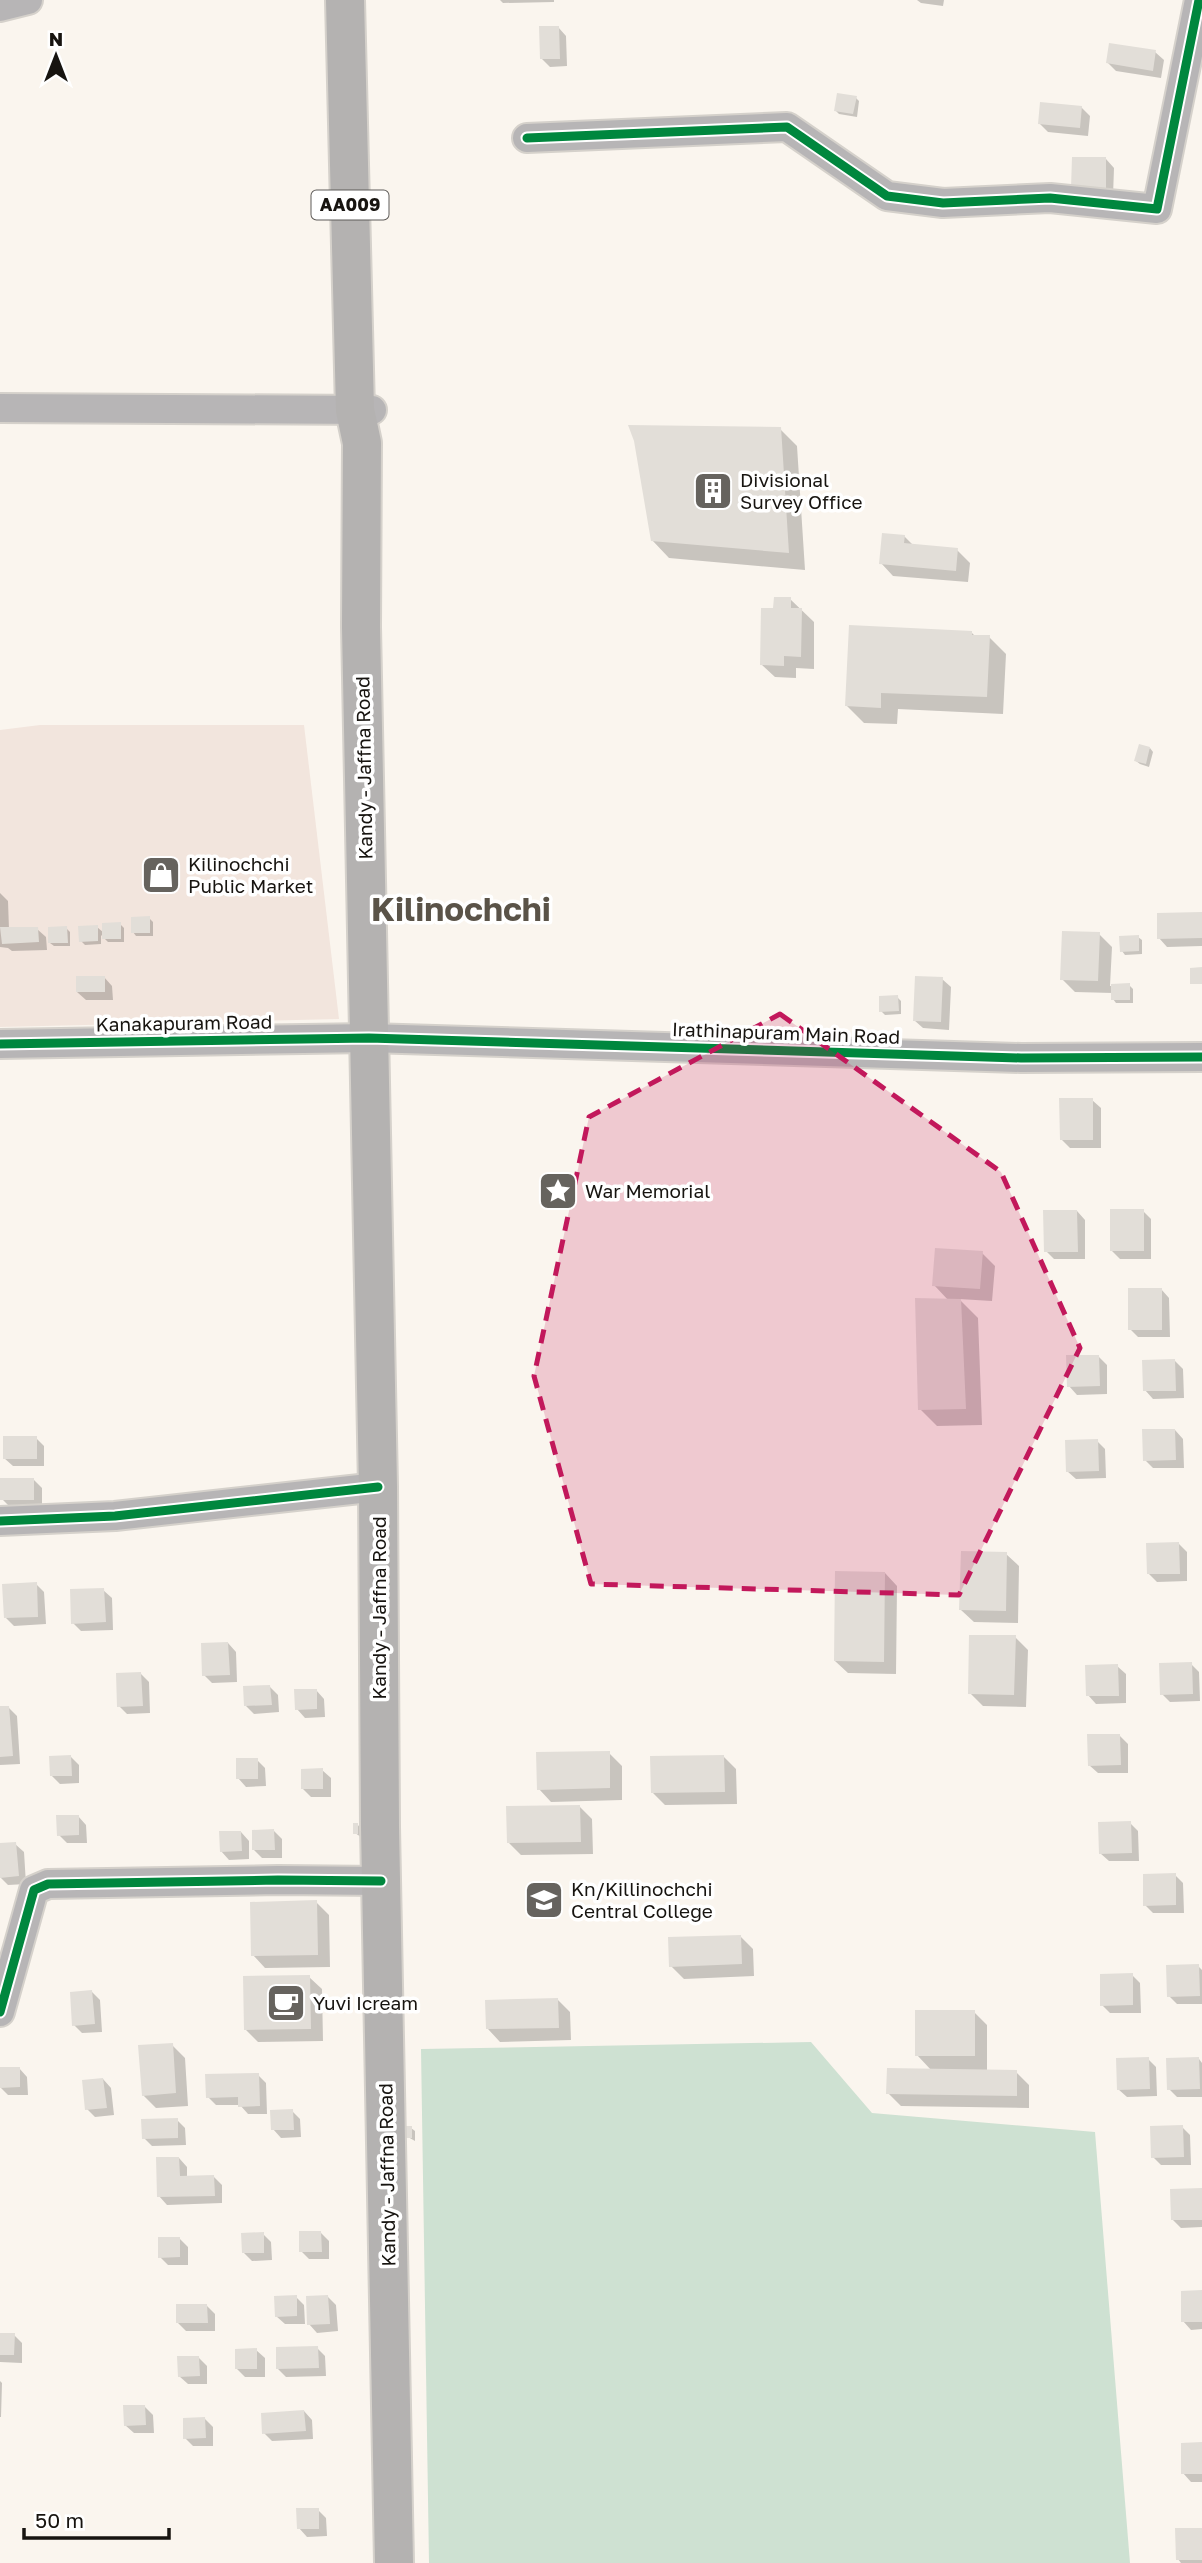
<svg xmlns="http://www.w3.org/2000/svg" width="1202" height="2563" font-family="'Golos Text',sans-serif">
  <rect width="100%" height="100%" fill="#faf5ee"/>
  <path fill="#f2e5dd" d="M40,725h264l35,294 -339,8v-297z"/>
  <path fill="#cee1d2" d="M811,2042l61,71 223,19 35,431h-701l-8,-514z"/>
  <path fill="#0003" d="M500,0h54v2l-51,1z
    M917,0h27l-1,6 -22,-3z
    M558,27l8,9 1,30 -17,1 -8,-8z
    M1155,52l9,8 -3,18 -45,-7 -8,-8z
    M856,98l3,3 -2,16 -18,-3 -4,-4z
    M1081,107l9,9 -2,20 -40,-4 -8,-8z
    M1106,159l8,9 -1,28 -32,-1z
    M780,429l17,17 8,124 -136,-12 -17,-18z
    M904,536l10,10 43,4 13,13 -2,19 -75,-6 -12,-13z
    M790,599l24,23v47l-18,-1v10l-21,-1 -13,-12z
    M971,632l5,5h13l17,17 -3,60 -105,-5 -1,15 -33,-1 -17,-17z
    M1150,748l3,4 -4,15 -9,-3 -4,-3z
    M0,893l8,8 1,28h28l9,8 1,13 -35,1 -4,-3 -8,-1z
    M1202,914v32l-35,1 -8,-9z
    M149,918l4,4v14h-17l-3,-4z
    M120,924l4,4v14h-16l-7,-7v9l-16,1 -4,-4 16,-14 7,6z
    M66,928l4,4v14h-16l-4,-3z
    M1099,934l13,13 -2,39 19,-1 4,4v14h-17l-3,-4v-6l-38,-1 -13,-13z
    M1138,937l4,3v14l-17,1 -3,-4z
    M104,977l8,9 1,14h-27l-9,-8z
    M942,979l9,8 -2,43 -26,-2 -9,-8z
    M897,997l4,4v13l-16,1 -4,-4z
    M1092,1100l9,8v40h-31l-8,-8z
    M1077,1211l8,9v39h-31l-8,-8z
    M1143,1211l8,8v40h-31l-8,-8z
    M982,1253l13,13 -3,35 -33,-2 19,19 4,107 -45,1 -17,-17 29,-108 -15,-16z
    M1161,1289l8,9 1,39h-32l-8,-8z
    M1098,1356l9,9v29l-30,1 -8,-9z
    M1175,1361l8,8 1,29 -31,1 -8,-9z
    M1175,1430l8,9 1,29h-31l-8,-8z
    M36,1438l8,8v20h-31l-9,-8z
    M1097,1441l8,8 1,29 -30,1 -9,-8z
    M34,1480l8,8v19h-32l-8,-8z
    M1179,1544l8,8v29l-30,1 -8,-8z
    M1006,1554l13,12 -1,57 -44,-1 -13,-12z
    M885,1573l12,13 -1,88 -48,-1 -13,-12z
    M36,1584l8,8 2,32 -32,2 -8,-8z
    M103,1590l9,8 1,32 -32,1 -8,-8z
    M1015,1637l13,13 -2,57 -43,-1 -13,-13z
    M228,1643l8,9 1,30 -25,1 -8,-8z
    M1191,1664l8,8 1,29 -30,1 -8,-8z
    M1117,1666l9,8v29l-30,1 -8,-9z
    M141,1674l8,8 1,31 -23,1 -8,-8z
    M270,1687l8,8 1,17 -25,2 -8,-8z
    M316,1690l8,9 1,18 -20,1 -8,-9z
    M8,1707l9,9 3,48 -20,1v-57z
    M1119,1735l9,9v29h-30l-9,-8z
    M609,1753l13,13v34l-71,2 -12,-13z
    M723,1756l13,13 1,35 -72,1 -12,-12z
    M71,1757l8,8v18l-19,1 -9,-9z
    M257,1760l8,8 1,18 -20,1 -8,-9z
    M322,1770l9,8v19h-20l-8,-8z
    M579,1806l13,13 1,35 -72,1 -12,-12z
    M78,1816l8,9 1,18h-20l-8,-8z
    M1130,1823l8,8 1,30h-30l-9,-8z
    M358,1825l3,4v8l-6,-4z
    M274,1831l8,8v19h-20l-8,-8z
    M241,1832l8,9v18l-20,1 -8,-9z
    M15,1844l9,8 2,32 -18,1 -8,-8v-32z
    M1175,1875l8,8 1,30h-31l-8,-8z
    M316,1902l13,13 1,52 -65,1 -12,-13z
    M740,1936l13,13 1,27 -70,3 -13,-13z
    M1198,1966l4,4v34h-25l-8,-8z
    M1132,1975l8,8 1,30h-31l-8,-8z
    M309,1977l13,12 1,52 -65,1 -12,-12z
    M92,1992l8,8 2,32 -20,1 -8,-8z
    M557,1999l13,13 1,28 -71,2 -12,-13z
    M974,2012l13,13v47h29l13,13v23l-128,-2 -13,-13 44,-22 -15,-16z
    M172,2045l13,13 3,48 -32,2 -13,-13z
    M1148,2059l8,8 1,29 -30,1 -9,-8z
    M1199,2059l3,4v34h-25l-8,-8z
    M19,2068l8,9 1,18h-20l-8,-8v-18z
    M258,2075l8,8 1,31h-19l-8,-9h-24l-8,-8z
    M103,2079l8,9 3,27 -19,2 -8,-8z
    M292,2111l8,8 1,18 -20,1 -8,-9z
    M177,2120l8,8 1,17 -34,1 -8,-8z
    M1182,2127l8,8 1,30h-30l-8,-8z
    M411,2128l4,3v10l-7,-4z
    M179,2158l8,9v10l26,-1 9,9v18l-55,2 -8,-9z
    M1202,2190v37l-21,1 -9,-9z
    M321,2233l8,8v18h-20l-8,-8z
    M263,2234l8,8 1,18 -20,1 -8,-8z
    M179,2238l9,9v18h-20l-8,-8z
    M1202,2292v37l-11,1 -8,-9z
    M296,2297l8,8 1,19h-20l-9,-8z
    M328,2297l8,8 2,26 -21,2 -8,-9z
    M207,2306l8,8v17h-29l-8,-8z
    M0,2334l14,1 8,8v20l-22,-1z
    M317,2348l8,8 1,20 -40,1 -8,-8z
    M256,2350l9,8v19h-20l-8,-8z
    M199,2358l8,8v18h-19l-9,-8z
    M0,2381l2,2 -1,34h-1z
    M145,2407l8,8 1,18h-20l-9,-8z
    M304,2411l8,9 1,19 -41,2 -8,-8z
    M205,2419l8,8v19h-20l-8,-8z
    M1202,2444v38h-11l-8,-9z
    M318,2510l8,8 1,18 -20,1 -8,-9z
    M1202,2530v33h-21l-3,-4z"/>
  <path fill="#e2ded8" d="M539,26h20l1,33h-20z
    M1109,43l47,7 -3,21 -47,-8z
    M837,93l20,3 -4,18 -19,-3z
    M1040,102l42,4 -2,22 -42,-4z
    M1072,157h34v31h-35z
    M628,425l153,2 8,126 -138,-12 -17,-100z
    M882,533l23,2 -1,8 54,5 -2,23 -77,-7z
    M774,597h17v11h11l-1,49 -17,-1v10l-24,-1 1,-57h12z
    M849,625l123,6v4h18l-3,62 -106,-4v15l-36,-2z
    M1139,744l11,3 -4,17 -12,-3z
    M1202,912v26l-45,1v-26z
    M150,916v17h-19v-16z
    M121,922v17h-19v-16z
    M98,925v16l-19,1 -1,-16z
    M67,926l1,17h-20v-16z
    M0,927h38l1,15 -37,2z
    M1062,931l38,1 -2,49 -38,-1z
    M1139,935v16l-19,1 -1,-16z
    M1202,967v17h-12v-16z
    M76,976h29v16h-29z
    M915,976l28,1 -2,45 -28,-1z
    M1130,983v17h-19v-16z
    M898,995l1,16 -20,1v-16z
    M1059,1098h34v42h-33z
    M1110,1209h34v42h-34z
    M1043,1210h34l1,42h-34z
    M935,1248l48,3 -3,38 -48,-3z
    M1128,1288h34v42h-34z
    M915,1298l46,1 5,110 -48,1z
    M1066,1355h33l1,31 -33,1z
    M1175,1359l1,32h-33l-1,-31z
    M1142,1429h33l1,31 -33,1z
    M3,1436h34v23h-34z
    M1098,1439l1,32 -33,1 -1,-32z
    M0,1478h34v22h-34z
    M1179,1542l1,32h-33l-1,-31z
    M961,1551l46,1 -1,59 -47,-1z
    M835,1571l50,1 -1,90 -50,-1z
    M37,1582l1,35 -34,1 -2,-34z
    M104,1588l2,34 -35,2 -1,-35z
    M969,1635h47l-2,60 -46,-1z
    M228,1642l2,33 -28,1 -1,-33z
    M1192,1662l1,32 -33,1 -1,-32z
    M1118,1664l1,32h-33l-1,-31z
    M141,1672l2,34 -26,1 -1,-34z
    M270,1685l2,20 -28,1 -1,-20z
    M294,1689h23v20l-22,1z
    M0,1706h9l4,50 -13,1z
    M1087,1734h33l1,31 -33,1z
    M610,1751v37l-73,2 -1,-38z
    M71,1755l1,21h-22l-1,-20z
    M724,1755l1,37 -74,1 -1,-37z
    M236,1758h22v21h-22z
    M323,1768v21h-22v-20z
    M580,1805l1,37 -74,1 -1,-37z
    M56,1815h23v20l-22,1z
    M1131,1821l1,32 -33,1 -1,-32z
    M353,1823h5v11h-5z
    M274,1829l1,21h-23v-20z
    M219,1831h22l1,20 -22,1z
    M16,1842l3,34 -19,2v-35z
    M1176,1873v32l-33,1v-32z
    M317,1900l1,55 -67,1 -1,-54z
    M741,1935l1,29 -73,3 -1,-30z
    M1199,1964l1,32 -33,1 -1,-32z
    M1133,1973v32l-33,1v-32z
    M310,1975l1,54 -67,1 -1,-54z
    M92,1990l3,34 -23,2 -2,-34z
    M558,1998l1,30 -73,1 -1,-29z
    M915,2010h60v46h-60z
    M173,2043l3,50 -34,3 -4,-51z
    M1149,2057l1,32 -33,1 -1,-32z
    M1199,2057l1,32 -33,1 -1,-32z
    M0,2067h20v20l-20,1z
    M887,2068l130,2v26l-131,-2z
    M259,2073l1,33 -22,1v-10l-32,1 -1,-24z
    M103,2078l4,30 -22,2 -3,-30z
    M293,2109l1,21h-23l-1,-20z
    M178,2118v20l-36,1 -1,-20z
    M1183,2125l1,32 -33,1 -1,-32z
    M406,2126h6v12h-6z
    M156,2157h23l1,19 34,-1 1,21 -58,1z
    M1202,2188v32h-31l-1,-31z
    M299,2231h22l1,21h-23z
    M264,2232v21h-22l-1,-20z
    M158,2237h22v20l-22,1z
    M1202,2290v32h-21v-31z
    M297,2295v21l-22,1 -1,-21z
    M328,2295l2,29 -23,1 -1,-29z
    M176,2304h31l1,19h-32z
    M0,2333h15l-1,22h-14z
    M318,2346l1,22 -43,1v-22z
    M257,2348v21h-22v-20z
    M177,2356h22l1,20 -22,1z
    M123,2405h22l1,20 -22,1z
    M304,2410l2,21 -44,3 -1,-21z
    M205,2417l1,21 -23,1v-21z
    M1202,2442v32h-21v-31z
    M296,2508h23v21h-22z
    M1175,2528h27v32h-26z"/>
  <g fill="none" stroke-linecap="round" stroke-linejoin="round">
    <g stroke="#d5d1cb" stroke-width="32">
      <path id="minor" d="M0,7l28,-7
        M527,138l260,-11 100,69 56,7 107,-5 107,11 42,-209
        M0,408l372,2
        M0,1044l369,-6 652,20 181,-1
        M0,1521l115,-5 263,-29
        M0,2012l34,-122 14,-6 230,-4 103,1"/>
    </g>
    <g stroke="#d5d1cb" stroke-width="42">
      <path id="highway" d="M345,0l10,410 7,33 -1,184 17,860 2,340 14,736"/>
    </g>
    <use href="#minor" stroke="#b7b5b6" stroke-width="28"/>
    <use href="#highway" stroke="#b4b2b1" stroke-width="38"/>
    <g stroke="#fff" stroke-width="13">
      <path id="cycleway" d="M527,138l260,-11 100,69 56,7 107,-5 107,11 42,-209
        M0,1044l369,-6 652,20 181,-1
        M0,1521l115,-5 263,-29
        M0,2012l34,-122 14,-6 230,-4 103,1"/>
    </g>
    <use href="#cycleway" stroke="#00873e" stroke-width="9"/>
  </g>
  <path fill="#c2185b" fill-opacity="0.2" stroke="#c2185b" stroke-width="5" stroke-dasharray="14 9" stroke-linejoin="round" d="M780,1014l221,158 79,176 -121,247 -368,-11 -57,-208 55,-259z"/>
  <defs>
    <g id="building-square" transform="scale(2.0125)"><rect x="-9" y="-9" width="18" height="18" rx="4" fill="#66635e" stroke="#fff"/><path d="M-4-6H4V6H1V3H-1V6H-4ZM-2.5-4.3h1.7v1.8h-1.7ZM.8-4.3h1.7v1.8H.8ZM-2.5-1h1.7V.8h-1.7ZM.8-1h1.7V.8H.8Z" fill="#fff"/></g>
    <g id="shop-square" transform="scale(2.0125)"><rect x="-9" y="-9" width="18" height="18" rx="4" fill="#66635e" stroke="#fff"/><path d="M-5-2.5h2.3a2.7 3.5 0 0 1 5.4 0H5L5.5 6h-11ZM-1.5-2.5h3a1.5 2.3 0 0 0-3 0Z" fill="#fff"/></g>
    <g id="sight-square" transform="scale(2.0125)"><rect x="-9" y="-9" width="18" height="18" rx="4" fill="#66635e" stroke="#fff"/><path d="M0-6L1.8-2.2L6-1.7L2.9 1.2L3.7 5.4L0 3.3L-3.7 5.4L-2.9 1.2L-6-1.7L-1.8-2.2Z" fill="#fff"/></g>
    <g id="school-square" transform="scale(2.0125)"><rect x="-9" y="-9" width="18" height="18" rx="4" fill="#66635e" stroke="#fff"/><path d="M0-5L7-2L0 1L-7-2ZM-4 1L0 2.5L4 1V4Q0 6-4 4Z" fill="#fff"/></g>
    <g id="cafe-square" transform="scale(2.0125)"><rect x="-9" y="-9" width="18" height="18" rx="4" fill="#66635e" stroke="#fff"/><path d="M-5.5-4.5H6V0H3Q3 3.5 0 3.5H-2.5Q-5.5 3.5-5.5 0ZM3-3.2v2h1.7v-2ZM-6 4.5H4V6H-6Z" fill="#fff"/></g>
  </defs>
  <g fill-rule="evenodd">
    <use href="#building-square" x="713" y="491"/>
    <use href="#shop-square" x="161" y="875"/>
    <use href="#sight-square" x="558" y="1191"/>
    <use href="#school-square" x="544" y="1900"/>
    <use href="#cafe-square" x="286" y="2003"/>
  </g>
  <g text-anchor="middle" stroke-width="7" stroke-linejoin="round" paint-order="stroke">
    <rect fill="#fff" stroke="#5d5a58" stroke-width="2" x="311.5" y="190.5" width="77" height="29" rx="5"/>
    <g font-size="18" font-weight="bold" fill="#171410">
      <text x="350" y="211">AA009</text>
    </g>
    <g font-size="19" fill="#171410" stroke="#fff" text-anchor="start">
      <text x="740" y="487">Divisional<tspan x="740" dy="22">Survey Office</tspan></text>
      <text x="188" y="871">Kilinochchi<tspan x="188" dy="22">Public Market</tspan></text>
      <text x="585" y="1198">War Memorial</text>
      <text x="571" y="1896">Kn/Killinochchi<tspan x="571" dy="22">Central College</tspan></text>
      <text x="313" y="2010">Yuvi Icream</text>
    </g>
    <g font-size="19" fill="#171410" stroke="#fff">
      <text transform="translate(364 768) rotate(-91)" y="7">Kandy - Jaffna Road</text>
      <text transform="translate(184 1023) rotate(-1)" y="7">Kanakapuram Road</text>
      <text transform="translate(786 1033) rotate(2)" y="7">Irathinapuram Main Road</text>
      <text transform="translate(379 1608) rotate(-90)" y="7">Kandy - Jaffna Road</text>
      <text transform="translate(387 2175) rotate(-91)" y="7">Kandy - Jaffna Road</text>
    </g>
    <g font-size="33" font-weight="bold" fill="#5a5348" stroke="#fff">
      <text x="461" y="921">Kilinochchi</text>
    </g>
  </g>
  <g transform="translate(56 56)" stroke="#ffffff" stroke-width="5" paint-order="stroke">
  <path d="M0-5L12 26L0 18L-12 26Z" fill="#171410"/>
  <text y="-10" font-size="19" font-weight="bold" text-anchor="middle" fill="#171410">N</text>
  </g>
  <path d="M24 2528v10h145v-10" fill="none" stroke="#171410" stroke-width="3.5"/>
  <text x="35" y="2528" font-size="21" fill="#171410" stroke="#ffffff" stroke-width="5" paint-order="stroke">50 m</text>
</svg>
